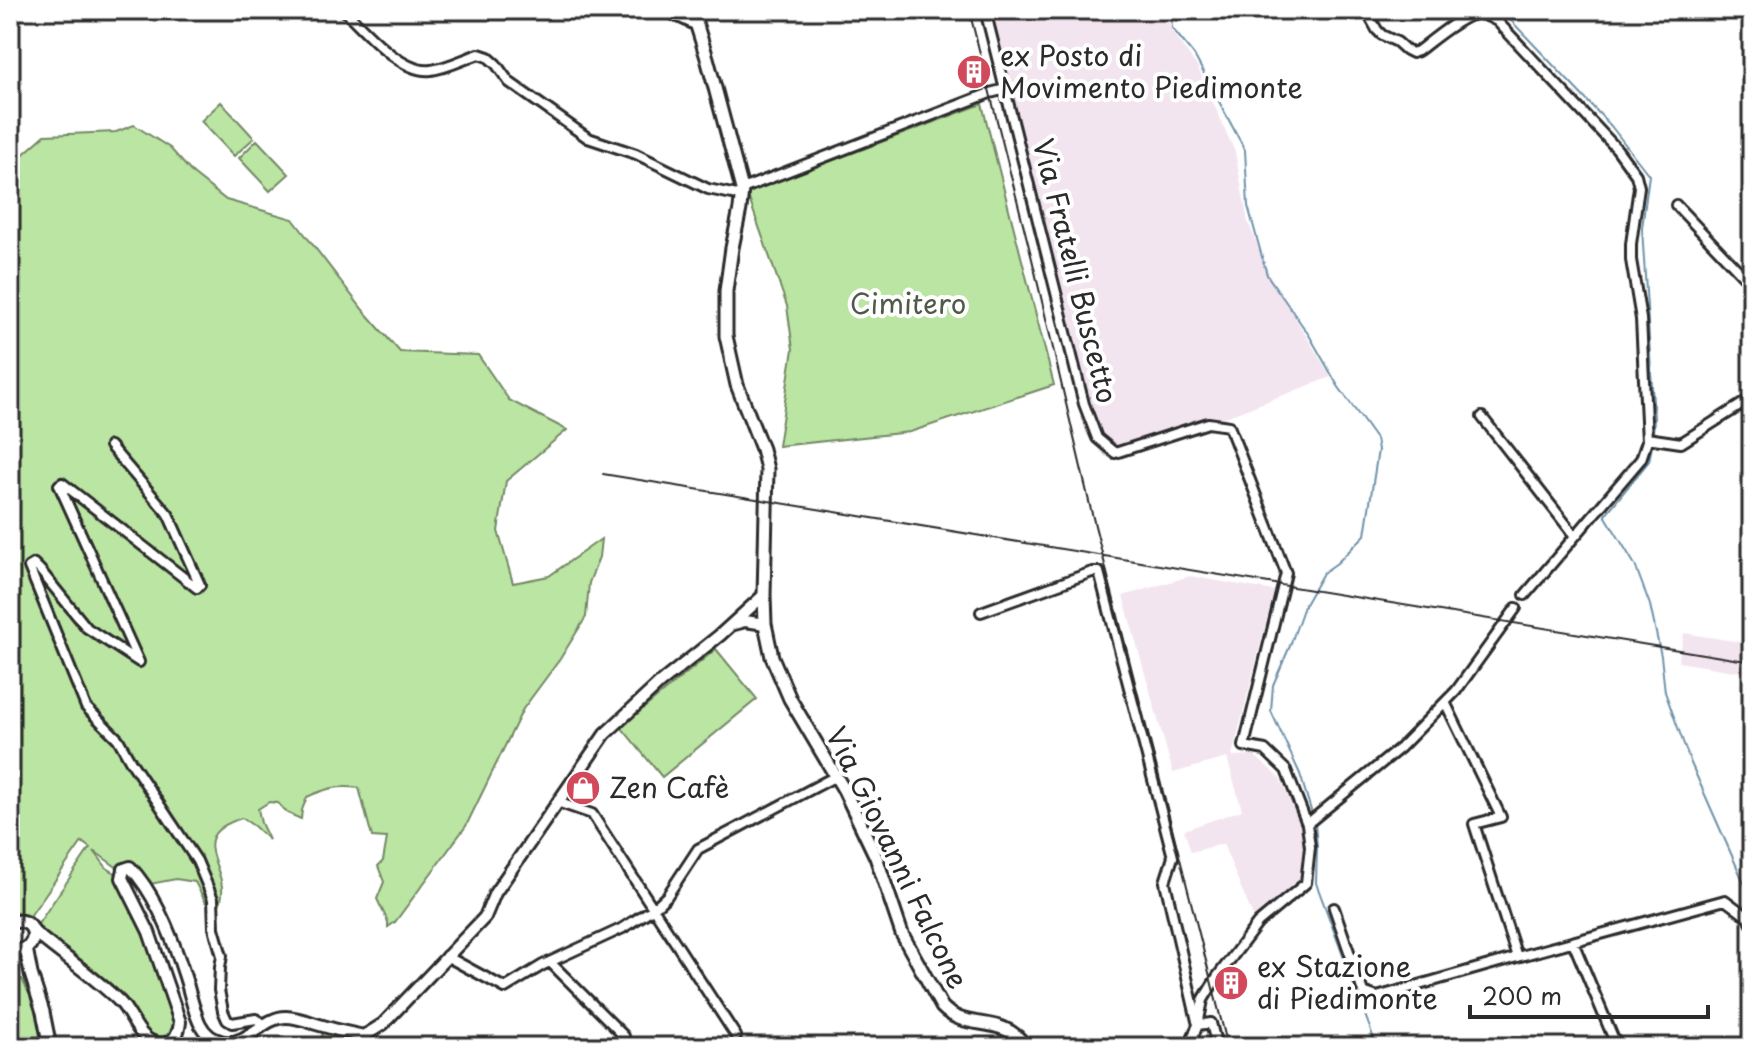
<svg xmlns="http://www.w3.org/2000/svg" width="1762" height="1057" font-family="'Playpen Sans',sans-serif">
  <rect width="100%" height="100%" fill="#fff"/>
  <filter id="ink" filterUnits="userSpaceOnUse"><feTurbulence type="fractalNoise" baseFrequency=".0125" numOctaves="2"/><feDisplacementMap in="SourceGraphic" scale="16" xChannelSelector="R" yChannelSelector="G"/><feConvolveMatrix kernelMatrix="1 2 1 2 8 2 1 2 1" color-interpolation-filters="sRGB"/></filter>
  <g filter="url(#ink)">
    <path fill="#f3e5f0" d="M980,10h187l1,10 5,13 25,35 37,84 13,70 22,54 61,101 -200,76 -26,4 -19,-23 -32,-122z
      M1190,576l84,15 -42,165 22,-1 25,22 19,37 5,20 1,21 -4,23 -46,41 -31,-75 -32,8 -7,-22 58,-20 -15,-52 -54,15 -50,-177z
      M1684,633l68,11v30l-74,-12z"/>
    <path fill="#bbe5a2" stroke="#738866" stroke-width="2" d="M221,102l33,36 -20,18 -33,-35z
      M982,104l72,281 -144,47 -132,14 15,-97 -6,-43 -40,-113z
      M134,125l36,23 23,26 33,26 67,19 70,91 37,42 78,3 31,45 58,30 -61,51 -8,50 15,52 36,-7 52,-37 -2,18 -10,26 -3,34 -26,42 -37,50 -57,117 -71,96 -7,5v-5l-11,-23 7,-17 -6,-16 5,-5 4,-23 -15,-1 -13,-49c-21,-3 -32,0 -52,9l-5,13 -1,9 -14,-6 -9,-10 -9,-1 -11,7 3,14 8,17 -15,-14 -12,-8c-60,19 -12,48 -21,82 -1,4 -4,8 -6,11l-9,-8 -11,-21 -19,-3 -31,6 -14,-20 -9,6 -28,-20 13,17 11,7 21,45 37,102 -3,10 -13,8 -6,-2 -7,-5 -21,-31 -90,-75 54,-79 -8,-6 -54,77 -18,-11v-742l35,-31 71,-3z
      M257,140l32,34 -19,17 -31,-33z
      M716,649l41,50 -95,78 -41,-50z
      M22,979l14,29 7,39h-33v-61z
      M323,1032l36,9 5,6h-45z"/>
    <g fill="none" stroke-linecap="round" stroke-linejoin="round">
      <path stroke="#6f92a9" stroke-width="2" d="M1171,10l1,18 22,27 51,95 3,56 19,69 42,60 29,51 38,53 2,11 -13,85 -28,28 -14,10 -19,33 -14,40 -17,39 -2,26 29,63 13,43
        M1501,10l110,116 38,49 -7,53 12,190 -1,17
        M1653,442l-4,19 -44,54 30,50 15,40 11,51 4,36 25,69 62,140
        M1315,823l2,25 -1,35 61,164"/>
      <g stroke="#2b2b2b" stroke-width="14">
        <path id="minor" d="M344,10c20,19 57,64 87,60 16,-2 33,-11 48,-16l9,3 8,7 13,18 79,56 48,16 72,35 34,7
          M663,10l34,16
          M985,10l99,394 13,34 18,15 93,-30 21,3 57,147 -42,173 21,4 21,20 21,54 3,23 -4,36 -48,40 -41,54 -14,23 -5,25 -10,22
          M1366,10l11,20 5,5 15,7 9,8 6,3 6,-2c12,-9 46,-38 60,-37 6,0 13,4 19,7l120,128 19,26 3,12 -8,57v16l10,59 6,122 -6,18 -116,136
          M742,189l248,-96 16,-4
          M1676,205l76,80
          M1482,417l93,119
          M1647,438l34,5 71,-45
          M110,446l58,68 32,71 -3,3 -135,-105 -3,2 80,177 -52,-34 -47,-58 -6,-6 -5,3 57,140 32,32 13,23 66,99 16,38 1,29 8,28 -2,11 -1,23 4,21 4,9 5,3 24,-4 9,6
          M981,612l111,-40h7l74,285 -8,25 32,139
          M1445,702l56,115 -27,7 43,133 208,-57 24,18 3,6
          M557,802l35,12 144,222
          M1307,824l93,-76 56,-57 60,-83
          M1334,908l29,84 14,5 140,-40
          M1573,942l44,105
          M446,956l59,32 38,-23 80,-37 31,-20 13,-12 31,-47 138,-73
          M550,962l74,74
          M1198,1025l13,-2 6,24
          M364,1036c3,7 6,9 14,11"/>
      </g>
      <g stroke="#2b2b2b" stroke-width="16">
        <path id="tertiary" d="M734,624l11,-3 20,3
          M33,931c28,24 61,45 87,71 12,12 18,37 36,41 15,4 23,-8 24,-21l-31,-90 -27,-54 2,-9 6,-2c26,27 44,75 55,110 5,15 8,33 15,47 5,10 13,16 24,18 25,3 39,-25 62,-25 10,0 21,4 30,7 16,5 32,9 48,12l19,-12 102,-107 10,-24 110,-159 55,-51 60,-48 44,-40"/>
      </g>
      <g stroke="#2b2b2b" stroke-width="17">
        <path id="secondary" d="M692,10l15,48 35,131 -2,20 -8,39 -6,43v45l11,49 25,64 5,20 -3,126 1,29 7,33 18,42 54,91 32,67 26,77 40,73c25,26 60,5 84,40
          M10,923c31,-11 31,35 0,26
          M26,948l5,26 12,38 7,35"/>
      </g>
      <use href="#minor" stroke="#fff" stroke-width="8"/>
      <use href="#tertiary" stroke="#fff" stroke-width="10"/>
      <use href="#secondary" stroke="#fff" stroke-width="11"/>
      <path stroke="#2b2b2b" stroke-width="2" d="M969,10l63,249 59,251 137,537
        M603,474l1149,188"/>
    </g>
  </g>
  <defs>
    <g id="building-disc" transform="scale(1.8)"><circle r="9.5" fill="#d1495b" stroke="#fff"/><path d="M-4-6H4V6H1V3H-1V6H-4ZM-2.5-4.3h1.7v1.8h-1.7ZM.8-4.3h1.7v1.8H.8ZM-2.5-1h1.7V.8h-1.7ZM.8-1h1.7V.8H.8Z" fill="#fff"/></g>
    <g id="shop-disc" transform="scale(1.8)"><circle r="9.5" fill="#d1495b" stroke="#fff"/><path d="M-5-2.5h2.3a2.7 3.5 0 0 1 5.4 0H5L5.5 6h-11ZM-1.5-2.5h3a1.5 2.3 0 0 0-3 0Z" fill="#fff"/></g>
  </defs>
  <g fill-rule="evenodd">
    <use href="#building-disc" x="974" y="72"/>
    <use href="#shop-disc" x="583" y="788"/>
    <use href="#building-disc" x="1231" y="983"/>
  </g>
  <g text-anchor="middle" stroke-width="8" stroke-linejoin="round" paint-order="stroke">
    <g font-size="28" fill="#2b2b2b" stroke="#fff" text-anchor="start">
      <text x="1000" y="66">ex Posto di<tspan x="1000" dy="32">Movimento Piedimonte</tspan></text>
      <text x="609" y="798">Zen Cafè</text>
      <text x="1257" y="977">ex Stazione<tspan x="1257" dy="32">di Piedimonte</tspan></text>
    </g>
    <g font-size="28" fill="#2b2b2b" stroke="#fff">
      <text transform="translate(1075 271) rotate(76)" y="10">Via Fratelli Buscetto</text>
      <text transform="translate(897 858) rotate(64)" y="10">Via Giovanni Falcone</text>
    </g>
    <g font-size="28" fill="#4f5a49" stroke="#fff">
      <text x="908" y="314">Cimitero</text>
    </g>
  </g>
  <rect width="1762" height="1057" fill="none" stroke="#fff" stroke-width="40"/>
  <rect x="20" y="20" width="1722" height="1017" fill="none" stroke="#2b2b2b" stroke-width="3" filter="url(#ink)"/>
  <path d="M1470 1005v12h238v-12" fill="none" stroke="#2b2b2b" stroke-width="4"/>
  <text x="1482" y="1005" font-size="24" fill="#2b2b2b" stroke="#ffffff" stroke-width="6" paint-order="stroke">200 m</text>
</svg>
